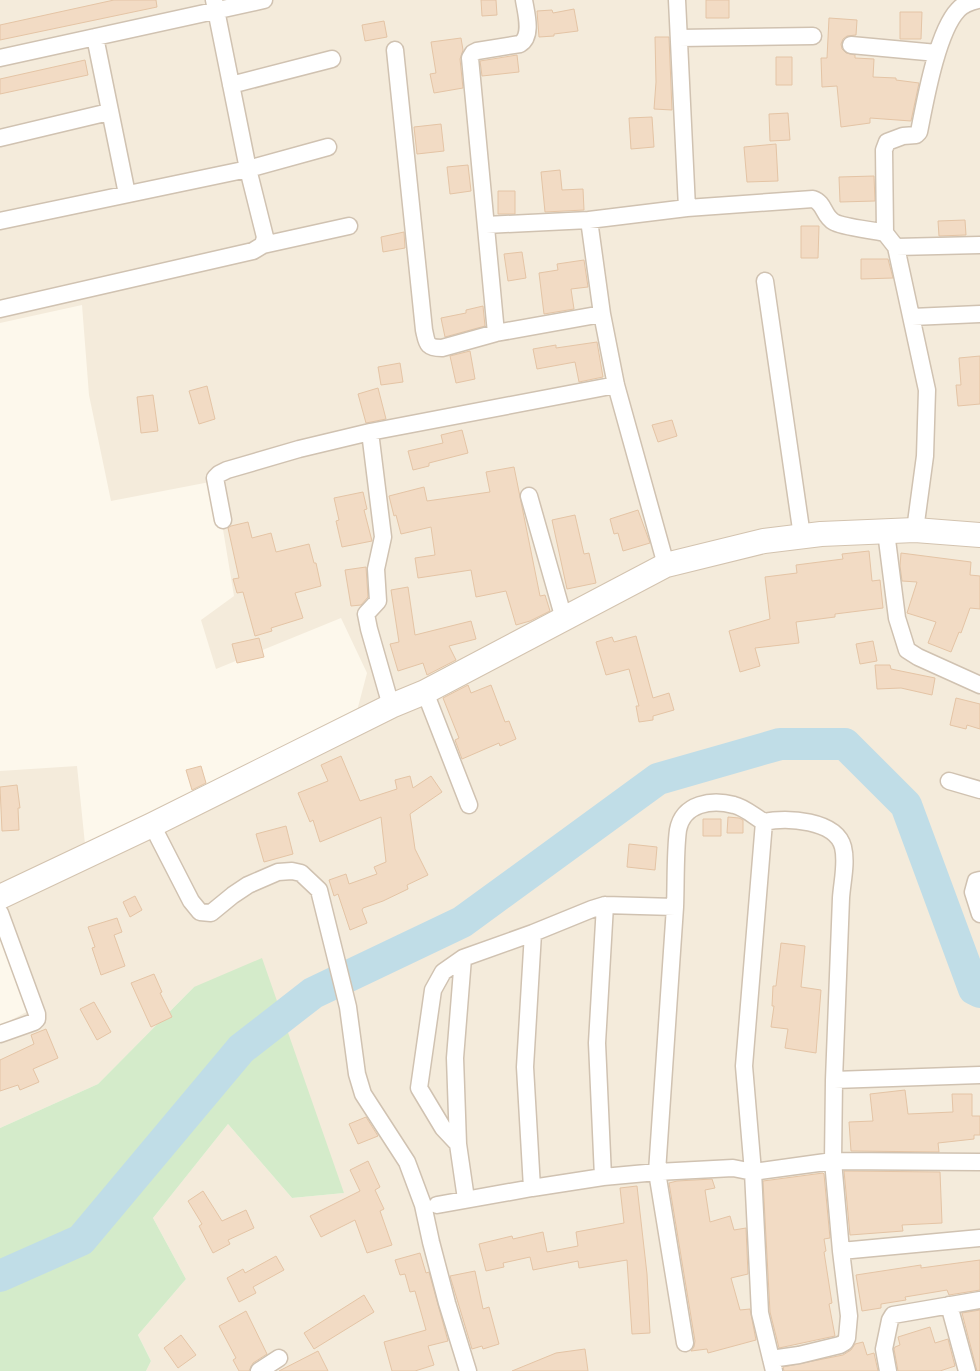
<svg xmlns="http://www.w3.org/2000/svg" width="980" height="1371" font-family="Mulish,sans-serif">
  <rect width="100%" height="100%" fill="#fdf8ec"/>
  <path fill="#f4ebdb" d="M0,0h980v1371h-834l5,-10 -13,-26 48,-56 -33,-61 75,-94 64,74 52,-5 -150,-206 -96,97 -98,44v-102l34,-18 -34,-80v-157l77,-5 9,88 267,-128 14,-53 -26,-55 -125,51 -15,-49 33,-24 -19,-115 -104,20 -22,-106 -7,-90 -82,18z"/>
  <path fill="#d4ebca" d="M262,958l82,235 -52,5 -64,-74 -75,94 33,61 -48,56 13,26 -5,10h-146v-243l98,-44 96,-97z"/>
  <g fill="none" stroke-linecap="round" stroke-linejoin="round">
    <path stroke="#c0dde7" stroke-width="32" d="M0,1276l81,-36 160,-191 72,-56 149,-71 196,-143 122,-35h65l61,61 68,184 6,3"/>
  </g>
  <path fill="#f2dbc4" stroke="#e4c4a5" d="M114,0h42l1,7 -157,33v-15z
    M481,0h15l1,15 -15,1z
    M706,0h23v18h-23z
    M574,9l4,22 -24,3v2l-15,1 -2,-26 15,-1 1,3z
    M900,12h22l-1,27h-21z
    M829,18l28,2 -1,15 -9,1 -4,3 -2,5 1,5 4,4 9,2v3l19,1 -1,18 23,1v2l23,3 -8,38 -41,-3v5l-29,4 -4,-41 -15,1 -1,-29h6z
    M384,21l3,16 -22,4 -3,-16z
    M655,37h14l3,73 -18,-1 2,-27z
    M461,38l2,12 -3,9 3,29 -29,5 -4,-19 6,-1 -5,-31z
    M517,55l2,17 -37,4 -2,-15z
    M776,57h16v28h-16z
    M85,60l3,15 -88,19v-15z
    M788,113l2,27 -20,1 -1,-27z
    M652,117l2,30 -23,2 -2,-31z
    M441,124l3,27 -27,3 -3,-27z
    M776,144l2,37 -31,1 -3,-35z
    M468,165l3,26 -21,3 -3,-27z
    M560,170l2,20 21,-1 1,21 -39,2 -4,-40z
    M874,176l1,25 -35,1 -1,-25z
    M498,191h17v23h-17z
    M965,220l1,15 -27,1 -1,-15z
    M801,226h18l-1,32h-17z
    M404,232l1,16 -22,4 -2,-15z
    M522,252l4,26 -18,3 -4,-27z
    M861,259h27l5,19 -32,1z
    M584,260l4,27 -17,2 3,20 -30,5 -5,-41 19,-3 -1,-6z
    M483,306l2,20 -40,11 -4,-19 25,-5v-3z
    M597,342l6,35 -24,5 -4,-20 -38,7 -4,-20 23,-4v3z
    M470,351l5,28 -19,4 -6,-27z
    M980,356v48l-22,2 -2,-21h5l-2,-27z
    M400,363l3,19 -22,3 -3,-18z
    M207,386l8,33 -16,5 -10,-33z
    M378,388l8,31 -20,4 -8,-29z
    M153,395l5,36 -17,2 -4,-36z
    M672,420l5,16 -19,6 -6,-17z
    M462,430l6,23 -39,10v3l-16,4 -5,-19 35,-8 -2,-8z
    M514,467l26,129 5,-1 5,16 -20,10 -14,4 -10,-34 -30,6 -5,-27 -53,8 -3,-20 20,-3 -4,-28 -30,7 -5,-19 -2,1 -5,-20 35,-9 3,14 63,-9 -4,-20z
    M363,492l4,17 -3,1 8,31 -30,6 -6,-26 3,-1 -5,-22z
    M638,510l12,33 -27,8 -5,-18 -4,1 -4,-15z
    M575,515l9,39 5,-1 7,30 -29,6 -15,-69z
    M248,522l4,16 19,-5 5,19 33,-8 5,19h2l5,23 -26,7 8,25 -32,10 1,3 -17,5 -12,-44 -6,1 -4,-14 6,-1 -11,-50 3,-2z
    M869,551l3,30 8,-1 3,28 -48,6v3l-39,5 3,21 -44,5 5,18 -20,6 -11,-41 41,-12 -5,-42 32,-4 -1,-8 47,-6 -1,-5z
    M901,553l70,9 -1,13 10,1v33l-10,-1 -9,25 -2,-1 -8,20 -23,-9 8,-21 -29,-9 10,-31 -15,-1 -2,-15z
    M366,567l2,30 -7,8 -10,1 -6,-36z
    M408,587l7,48 56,-14 5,18 -27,7 7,14 -29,15 -4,-12 -25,8 -8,-27 9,-2 -8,-52z
    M636,636l17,62 16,-5 5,17 -21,6v4l-14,2 -3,-16h3l-10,-37 -23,6 -10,-33 16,-5 2,5z
    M259,638l5,19 -27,6 -5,-19z
    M873,641l4,20 -17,3 -4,-20z
    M875,665h15l1,4 44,9 -3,17 -31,-7 -24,1z
    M468,685l3,8 20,-8 14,37 4,-1 7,18 -16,7 -1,-3 -37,16 -7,-19 4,-2 -16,-40z
    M956,698l24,6v25l-13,-4 -1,4 -16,-4z
    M341,756l19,45 37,-12 -2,-9 15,-4 3,12 18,-12 11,16 -32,22 5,35 13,26 -21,10 1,4 -25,12 -20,7 -1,2 5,13 -17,7 -12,-36 -4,2 -5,-16 17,-6 3,10 28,-10 -3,-7 12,-5 -5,-45 -61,25 -7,-22 -3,2 -12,-29 30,-12 -7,-16z
    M201,766l5,17 -14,7 -6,-20z
    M17,785l3,23h-2l1,22 -17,1 -2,-44z
    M728,817l11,1 4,2v13h-16z
    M703,819h18v17h-18z
    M286,826l7,28 -29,8 -8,-28z
    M629,844l28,3 -2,23 -28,-3z
    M135,896l7,14 -12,7 -7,-15z
    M117,918l5,14 -8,3 11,31 -24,9 -9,-27 3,-1 -7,-20z
    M781,943l24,3 -4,41 20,3 -5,63 -31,-5 3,-19 -17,-2 3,-21h-2l1,-20h3z
    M154,974l8,18 -2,1 12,24 -21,10 -20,-44z
    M94,1002l17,30 -14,8 -17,-31z
    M46,1029l12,29 -25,11 6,13 -19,8 -2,-5 -18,6v-31l34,-16 -3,-9z
    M905,1090l3,24 45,-2 -1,-18h20v22h8v19h-6v4l-36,4 1,9 -88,-1 -2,-29 24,-1 -3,-27z
    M366,1117l12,19 -20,8 -9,-20z
    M368,1161l12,26 -5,3 9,19 -4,2 12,34 -25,8 -12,-33 -34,17 -11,-21 50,-25 -10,-21z
    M844,1171l96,1 2,51 -40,2 1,6 -53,4z
    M823,1173l1,1 6,64 -6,1 2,12 -2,1 8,51 -3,1 6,32 -56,12 -9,-36 -7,-131z
    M712,1179l3,9 -10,2 5,32 20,-6 4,14 12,-2 2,46 -17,4 9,32 10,-1 6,31 -48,13 -1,-4 -16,2 3,-4 1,-6 -26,-158 8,-2z
    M637,1186l10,88 3,59 -18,1 -5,-74 -48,8 -1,-7 -45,9 -3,-13 -27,6 1,4 -18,4 -7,-27 33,-8 1,3 30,-7 4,20 31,-6 -2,-14 48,-9 -4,-35z
    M203,1191l19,30 24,-11 8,18 -26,12 2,4 -17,9 -14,-27 3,-2 -14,-23z
    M420,1253l6,20 3,-1 19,69 -20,5 6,19 -19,6h-23l-8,-29 42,-12 -11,-39 -5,1 -5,-18 -5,1 -5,-15z
    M276,1256l8,14 -31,17 3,6 -17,9 -12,-24 16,-9 2,4z
    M980,1260v30l-31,5 -2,-5 -42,7 1,3 -25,4v4l-19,3 -6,-36 65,-10v3z
    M475,1271l8,38 6,-2 10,37 -16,5 -1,-3 -10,3 -22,-73z
    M364,1295l10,17 -60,37 -10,-16z
    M980,1310v61h-3l-15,-58z
    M246,1311l21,43 -14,9 -4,8h-10l-6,-11 3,-2 -17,-32z
    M930,1327l5,16 13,-4 7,27 -15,5h-42l-4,-22 1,-2 5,-2 -2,-8z
    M181,1335l15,20 -18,13 -14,-20z
    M863,1342l4,13 7,-2 4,18h-94l-1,-4 60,-12 8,-5 4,-6z
    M585,1349l3,22h-76l44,-18z
    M318,1351l10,20h-49z"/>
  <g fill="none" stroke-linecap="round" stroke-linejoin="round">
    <g stroke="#d0c2b1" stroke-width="19">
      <path id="street" d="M214,0l34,169 17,68 -2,8
        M677,0l10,208
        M95,37l32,157
        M679,38l134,-2
        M851,45l86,8
        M395,50l29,280c3,13 2,18 18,18l54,-15 106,-19
        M0,58l264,-58
        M231,85l101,-26
        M0,138l109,-26
        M589,220l13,94 14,71 50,180
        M0,221l248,-52 80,-22
        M486,225l103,-5 98,-12 126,-9c12,4 10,17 21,23 8,5 39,8 51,11
        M896,247l84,-2
        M765,281l37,255
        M0,309l253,-58 10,-6 86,-19
        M912,317l68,-3
        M496,333l-26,-275 3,-5 4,-2 43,-7c13,-8 6,-31 4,-44
        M370,432l13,105 -7,32 2,32 -12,13 3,15 22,77
        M529,496l35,123
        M223,520l-8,-42 4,-4 8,-4 72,-21 71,-17 246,-47
        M915,530l10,-74 2,-66 -31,-143 -11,-14 -1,-83 3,-8 16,-6 13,-1 3,-3c6,-30 18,-100 39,-122 5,-6 12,-8 20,-10
        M886,532l11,86 10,32 11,7 62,28
        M425,692l44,113
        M949,781l31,9
        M764,822c23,-5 72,-2 79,25 4,16 -1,35 -2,51l-7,182 -1,81 8,90 8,65 -2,22 -2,4 -5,3 -41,10 -28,4
        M152,825l39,76 9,11 11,1 22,-18 15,-10 30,-13 14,-1 9,2 18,17 29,117 9,67 6,20 44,68 16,43 8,37 16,61 21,68
        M980,880l-4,1 -3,11 7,22
        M675,907c1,-23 0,-55 3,-77 5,-27 34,-31 56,-25 10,2 21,12 30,17l-20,244 9,106 7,141 14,58
        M0,913l37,101v5l-3,3 -34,12
        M463,958l-8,100 3,86 8,55
        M834,1080l146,-5
        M458,1144l-15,-16 -24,-40 14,-98 10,-18 20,-14 70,-25 59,-24 13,-4 70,2 -18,265 28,171
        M603,1177l-6,-134 8,-138
        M532,1188l-7,-121 8,-134
        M437,1205l95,-17 71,-11 54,-5 76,-4 20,4 80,-11 147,1
        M841,1251l139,-13
        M949,1305l18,66
        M259,1371l20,-13
        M888,1371l-4,-22 6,-29 3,-5 87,-15"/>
    </g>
    <g stroke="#d3c3af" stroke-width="26">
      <path id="secondary" d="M0,897l152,-72 239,-119 34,-14 241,-127 98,-24 57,-7 94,-4 65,5"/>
    </g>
    <use href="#street" stroke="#fff" stroke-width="16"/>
    <use href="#secondary" stroke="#fff" stroke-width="24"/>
  </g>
</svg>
